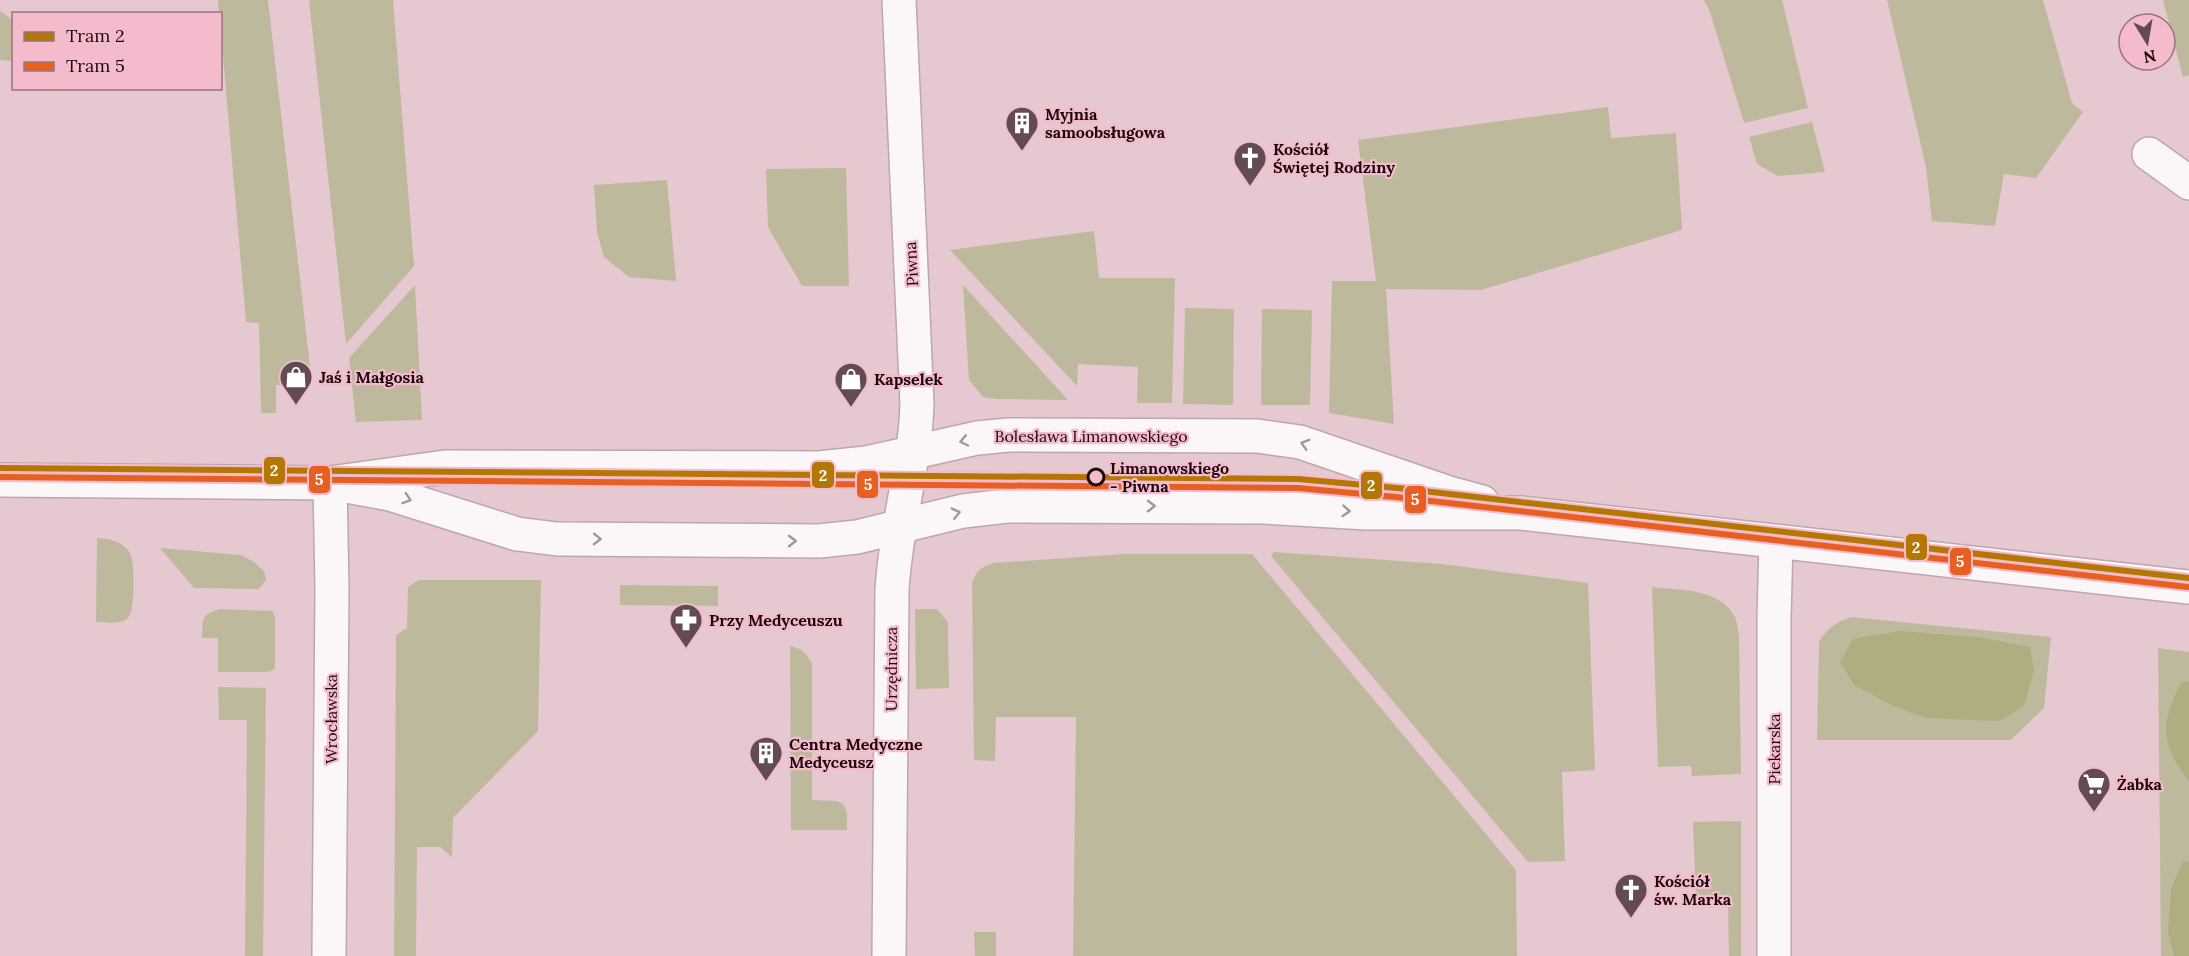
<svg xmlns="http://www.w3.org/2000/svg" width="2189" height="956" font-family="Lora,serif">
  <rect width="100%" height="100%" fill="#e6c8d1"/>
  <path fill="#beb99d" d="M218,0h50l44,384 -36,1v28h-15l-2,-90 -13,-1 -25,-289 -1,-19 -1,-1z
    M309,0h84l21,266 -68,78z
    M1704,0h78l26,108 -64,15 -34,-111z
    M1887,0h156l29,103 11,9 -47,66 -32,-4 -9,52 -63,-5 -6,-54z
    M2163,0h26v75l-6,2z
    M0,11l13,9v41l-13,-1z
    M1608,107l3,31 65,-5 6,97 -201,60 -95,-1 8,135 -65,-11 3,-132h44l-18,-141z
    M1812,122l13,50 -47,4 -21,-12 -8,-27z
    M846,168l3,118h-47l-34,-59 -2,-58z
    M667,180l9,101 -47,-4 -25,-20 -7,-24 -3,-48z
    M1094,231l5,47h76l-3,125h-35l1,-36 -60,-3 -1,22 -127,-136z
    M415,285l7,135 -66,2 -7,-64z
    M963,285l105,115 -73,-1 -12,-2 -14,-17z
    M1185,308l49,1 -1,96 -50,-1z
    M1262,309l50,1 -2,95h-49z
    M97,538c13,1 26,3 33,15 5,9 5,59 -2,65 -7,7 -23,4 -32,4z
    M160,548l81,7 13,7 10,9 2,9 -7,9 -65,-1z
    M1274,552l168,12 146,19 7,187 -33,2 3,89 -37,1 -257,-306z
    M1124,554h128l264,316 1,86h-444l3,-239h-80l-1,44 -21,-1 -2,-177c5,-13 9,-16 22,-20z
    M419,580h122l-3,151 -85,87 -1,39 -12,-10h-23l-1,109h-22l2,-321 11,-7 1,-41z
    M620,585l98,1v20l-98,-1z
    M1652,587c27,3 68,1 83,30 2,5 3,13 4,19l2,138 -49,2 -1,-10 -33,1z
    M220,609l52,2 3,5v53l-7,3h-50v-34h-16c1,-19 -2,-23 18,-29z
    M937,609l11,13 1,66 -33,1 -1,-80z
    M1851,617l200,20 -7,71 -33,32h-194l2,-98c8,-14 17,-20 32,-25z
    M790,646c12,3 17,7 22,18v136l25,1 6,3 4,8v18h-56z
    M2158,648l31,4v304h-28z
    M218,687l48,1 -3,268h-18l2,-236h-28z
    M1741,821v135h-12l-1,-57 -32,1 -3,-78z
    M974,932h22v24h-21z"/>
  <path fill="#b0ad81" d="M1899,631l79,6 52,10 4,24 -10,35 -24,15 -74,-3 -33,-12 -39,-21 -14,-23 13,-23z
    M2189,681v101c-28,-39 -30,-56 -8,-99z
    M2189,861v95h-15l-6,-23 3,-44 11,-26z"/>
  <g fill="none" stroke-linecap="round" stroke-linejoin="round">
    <g stroke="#bea6ad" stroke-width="36">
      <path id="street" d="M2149,154l40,29
        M329,956l3,-367 -2,-106
        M889,956l3,-365c3,-63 23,-124 25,-187l-18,-404
        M1774,956v-338l2,-76"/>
    </g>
    <g stroke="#bea6ad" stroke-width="36">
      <path id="secondary" d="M0,480l330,3 115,-16 374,1 47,-5 111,-25 32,-3 248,1 43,6 152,52 30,8
        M330,483l60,11 127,40 40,5 262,2 38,-4 106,-26 44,-5 256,1 103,6h155l668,74"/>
    </g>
    <use href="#street" stroke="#fbf7f8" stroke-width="33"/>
    <use href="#secondary" stroke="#fbf7f8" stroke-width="33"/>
    <g stroke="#f3bbcb" stroke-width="10">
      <path id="tram-1" d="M0,468l1298,11 99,9 792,90"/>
    </g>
    <g stroke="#f3bbcb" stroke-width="10">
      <path id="tram-2" d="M0,477l1298,11 98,9 792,90"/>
    </g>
    <use href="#tram-1" stroke="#b57704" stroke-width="6"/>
    <use href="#tram-2" stroke="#e76021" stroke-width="6"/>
  </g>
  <defs><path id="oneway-chevron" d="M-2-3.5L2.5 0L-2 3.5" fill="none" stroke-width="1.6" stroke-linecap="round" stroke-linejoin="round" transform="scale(1.5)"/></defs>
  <g stroke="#a1979a">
    <use href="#oneway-chevron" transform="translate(964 441) rotate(168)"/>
    <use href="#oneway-chevron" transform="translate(1305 444) rotate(-164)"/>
    <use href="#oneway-chevron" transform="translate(407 499) rotate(18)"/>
    <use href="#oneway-chevron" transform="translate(1151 506)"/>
    <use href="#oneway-chevron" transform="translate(1346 511) rotate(4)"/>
    <use href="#oneway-chevron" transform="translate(956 513) rotate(-13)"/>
    <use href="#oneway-chevron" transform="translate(597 539) rotate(1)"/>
    <use href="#oneway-chevron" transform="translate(792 541)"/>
  </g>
  <defs>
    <g id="building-pin" transform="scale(1.725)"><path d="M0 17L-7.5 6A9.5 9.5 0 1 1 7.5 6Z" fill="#624b52" stroke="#f3bbcb"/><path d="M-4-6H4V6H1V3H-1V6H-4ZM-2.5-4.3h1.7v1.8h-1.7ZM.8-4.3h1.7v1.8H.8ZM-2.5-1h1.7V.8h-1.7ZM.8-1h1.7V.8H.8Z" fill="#fff"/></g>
    <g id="church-pin" transform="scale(1.725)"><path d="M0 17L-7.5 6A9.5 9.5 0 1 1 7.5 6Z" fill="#624b52" stroke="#f3bbcb"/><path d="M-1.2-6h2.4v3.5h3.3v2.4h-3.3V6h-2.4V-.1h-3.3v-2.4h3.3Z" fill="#fff"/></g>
    <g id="shop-pin" transform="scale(1.725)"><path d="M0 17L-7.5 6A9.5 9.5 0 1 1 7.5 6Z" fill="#624b52" stroke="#f3bbcb"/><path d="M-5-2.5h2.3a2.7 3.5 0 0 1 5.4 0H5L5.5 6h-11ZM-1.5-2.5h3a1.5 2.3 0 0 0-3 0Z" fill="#fff"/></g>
    <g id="pharmacy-pin" transform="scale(1.725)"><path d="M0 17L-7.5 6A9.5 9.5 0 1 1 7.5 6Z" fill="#624b52" stroke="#f3bbcb"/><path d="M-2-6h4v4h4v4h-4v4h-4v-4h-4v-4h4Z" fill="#fff"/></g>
    <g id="supermarket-pin" transform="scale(1.725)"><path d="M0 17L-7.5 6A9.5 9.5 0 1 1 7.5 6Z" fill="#624b52" stroke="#f3bbcb"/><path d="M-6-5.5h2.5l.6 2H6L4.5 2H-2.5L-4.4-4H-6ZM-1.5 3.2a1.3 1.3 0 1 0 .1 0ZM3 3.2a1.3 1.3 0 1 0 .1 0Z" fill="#fff"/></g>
  </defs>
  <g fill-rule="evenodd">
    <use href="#building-pin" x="1022" y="123"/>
    <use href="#church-pin" x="1250" y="158"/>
    <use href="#shop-pin" x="296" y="377"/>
    <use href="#shop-pin" x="851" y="379"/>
    <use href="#pharmacy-pin" x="686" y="620"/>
    <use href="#building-pin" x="766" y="753"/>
    <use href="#supermarket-pin" x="2094" y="784"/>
    <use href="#church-pin" x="1631" y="890"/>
  </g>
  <circle fill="#f3bbcb" stroke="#1b080e" stroke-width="3" cx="1096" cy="477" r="8"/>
  <g text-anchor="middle" stroke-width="4.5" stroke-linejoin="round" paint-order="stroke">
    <g font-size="16" font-weight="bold" fill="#1b080e" stroke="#f3bbcb" text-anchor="start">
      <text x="1045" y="120">Myjnia<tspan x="1045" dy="18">samoobsługowa</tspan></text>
      <text x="1273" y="155">Kościół<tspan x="1273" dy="18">Świętej Rodziny</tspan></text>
      <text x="319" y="383">Jaś i Małgosia</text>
      <text x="874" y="385">Kapselek</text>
      <text x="709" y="626">Przy Medyceuszu</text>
      <text x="789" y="750">Centra Medyczne<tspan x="789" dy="18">Medyceusz</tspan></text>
      <text x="2117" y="790">Żabka</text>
      <text x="1654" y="887">Kościół<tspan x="1654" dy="18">św. Marka</tspan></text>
    </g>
    <g font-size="16" fill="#1b080e" stroke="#f3bbcb">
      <text transform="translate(911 264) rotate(-93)" y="6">Piwna</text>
      <text x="1091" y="442">Bolesława Limanowskiego</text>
      <text transform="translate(891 669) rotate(-90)" y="6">Urzędnicza</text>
      <text transform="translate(331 719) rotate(-90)" y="6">Wrocławska</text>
      <text transform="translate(1774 749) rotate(-90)" y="6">Piekarska</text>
    </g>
    <g font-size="16" font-weight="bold" fill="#1b080e" stroke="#f3bbcb" text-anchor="start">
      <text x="1110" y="474">Limanowskiego<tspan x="1110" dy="18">- Piwna</tspan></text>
    </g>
  </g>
  <g stroke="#f3bbcb" stroke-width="2">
    <rect x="263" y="456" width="23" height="29" rx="6" fill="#b57704"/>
    <rect x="811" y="461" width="24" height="28" rx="6" fill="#b57704"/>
    <rect x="308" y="465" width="23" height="29" rx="6" fill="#e76021"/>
    <rect x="856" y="470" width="23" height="29" rx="6" fill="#e76021"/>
    <rect x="1360" y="471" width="23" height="29" rx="6" fill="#b57704"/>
    <rect x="1404" y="485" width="23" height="29" rx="6" fill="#e76021"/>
    <rect x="1905" y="533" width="23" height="28" rx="6" fill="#b57704"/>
    <rect x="1949" y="547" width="23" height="29" rx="6" fill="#e76021"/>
  </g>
  <g font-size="16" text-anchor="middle" font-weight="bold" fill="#fff">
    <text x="274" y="476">2</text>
    <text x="823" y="481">2</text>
    <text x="319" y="485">5</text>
    <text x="868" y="490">5</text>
    <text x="1371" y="491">2</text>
    <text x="1415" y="505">5</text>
    <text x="1916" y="553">2</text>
    <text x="1960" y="567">5</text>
  </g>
  <rect x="12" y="12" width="210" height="78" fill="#f3bbcb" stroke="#9d737f" stroke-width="1.5"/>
  <rect x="24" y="32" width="30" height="9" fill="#b57704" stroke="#9d737f" stroke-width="1.5"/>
  <text x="66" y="42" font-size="18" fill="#1b080e">Tram 2</text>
  <rect x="24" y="62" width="30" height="9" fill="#e76021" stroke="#9d737f" stroke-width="1.5"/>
  <text x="66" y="72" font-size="18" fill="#1b080e">Tram 5</text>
  <g transform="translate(2147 42) rotate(169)"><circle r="28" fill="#f3bbcb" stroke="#9d737f" stroke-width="1.5"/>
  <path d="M0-4.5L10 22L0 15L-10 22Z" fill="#624b52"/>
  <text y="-9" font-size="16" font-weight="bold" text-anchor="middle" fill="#1b080e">N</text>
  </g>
</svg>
